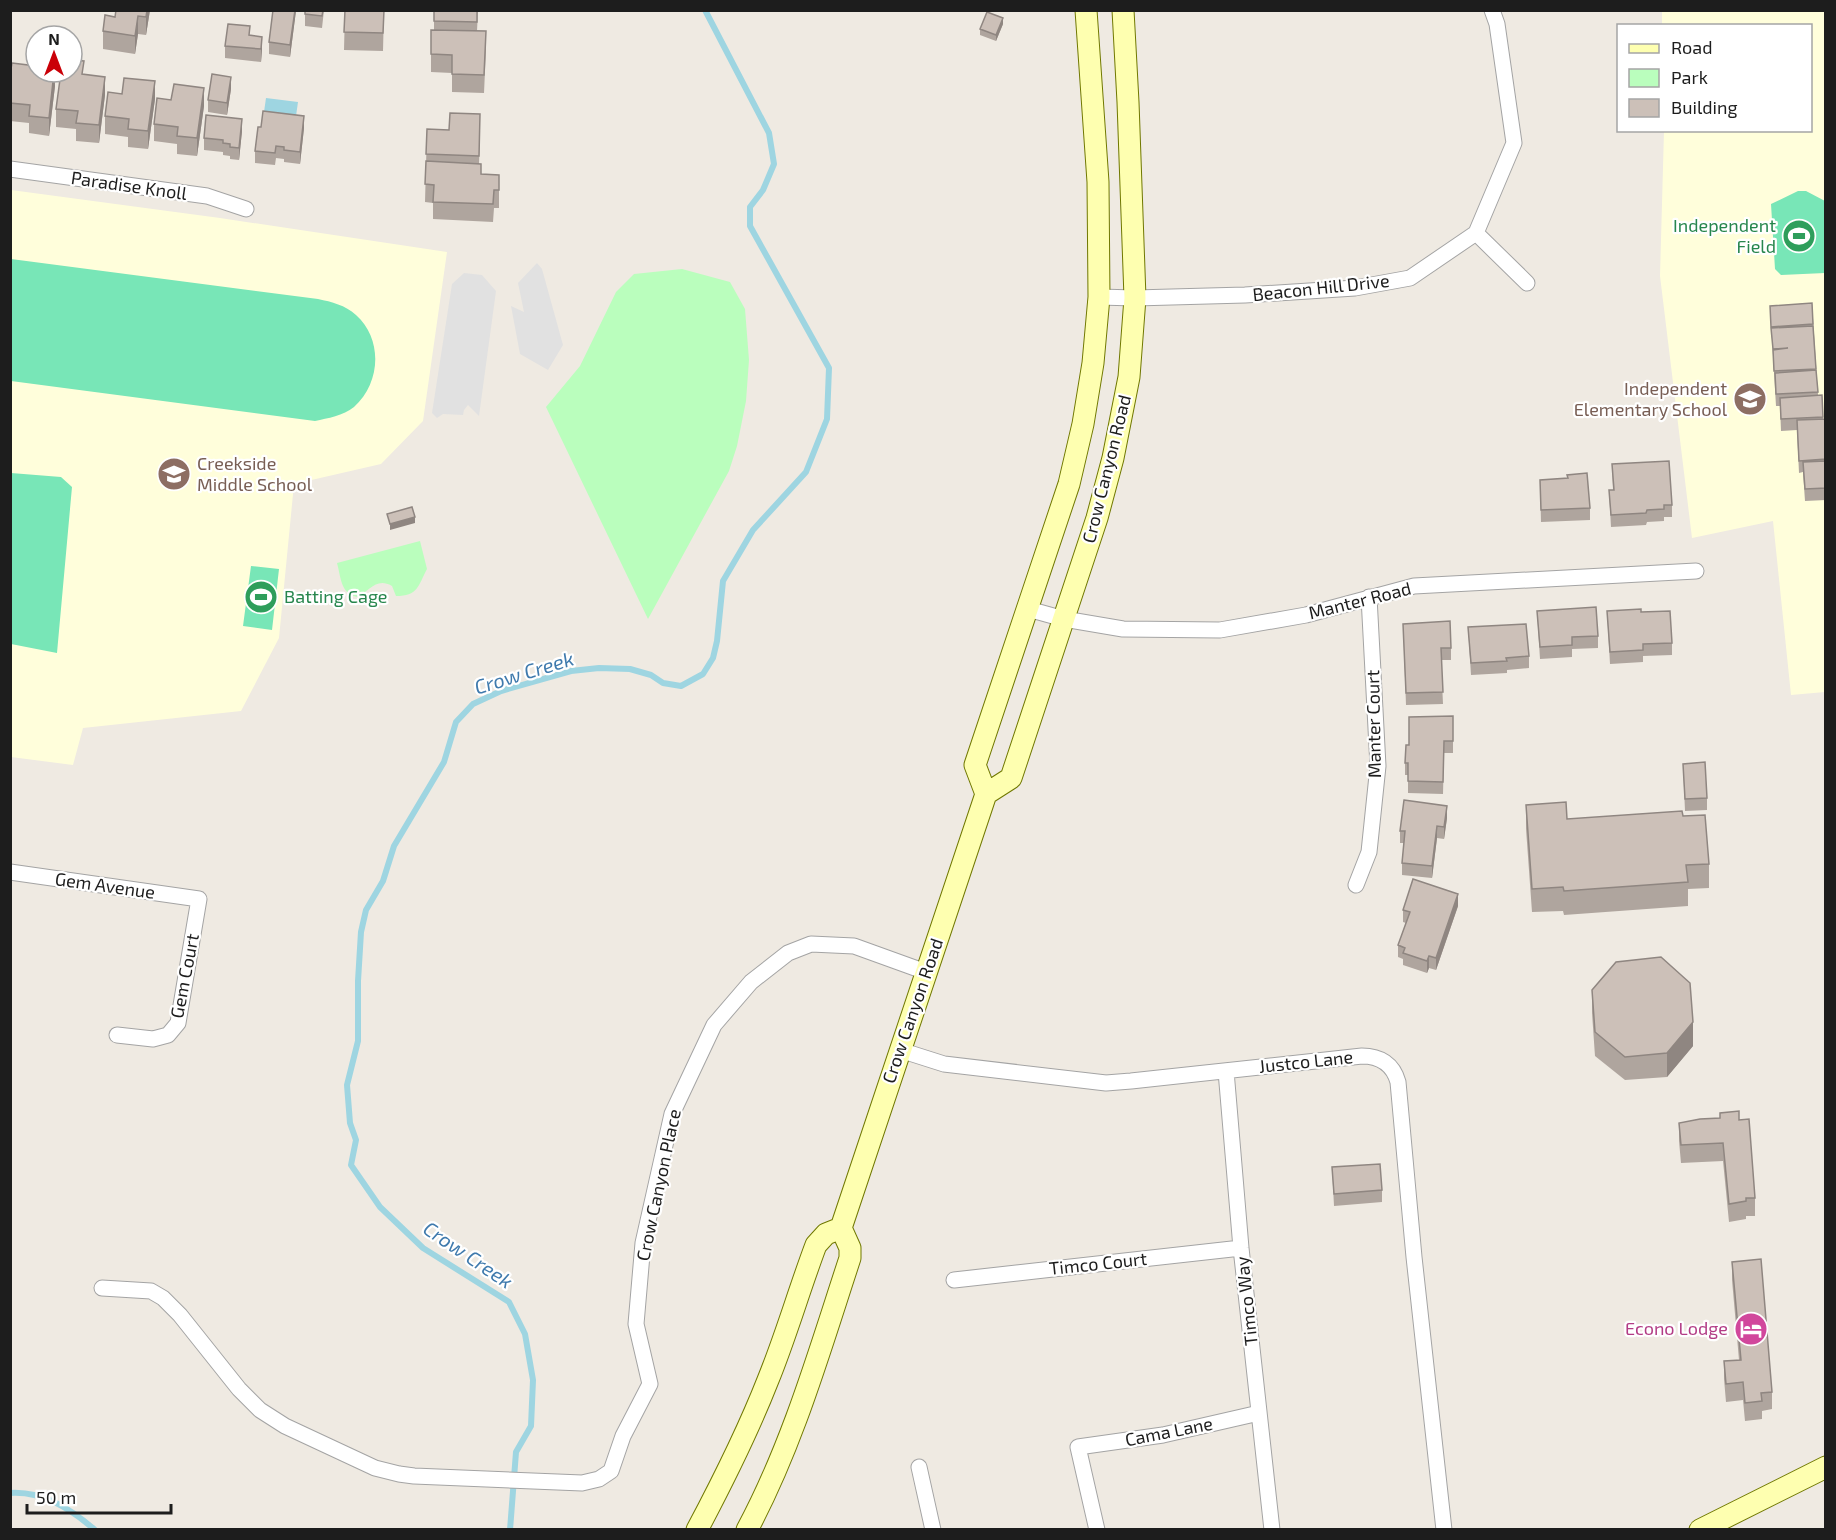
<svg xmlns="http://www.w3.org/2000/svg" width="1836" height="1540" font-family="'Exo 2',sans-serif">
  <rect width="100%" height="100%" fill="#efeae2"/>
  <path fill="#fffedb" d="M1662,11h163v681l-34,3 -18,-174 -81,17 -32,-262 4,-145 146,-1v-104l-148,-1z
    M11,190l209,28 227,34 -24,169 -42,43 -87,20 -15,154 -38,73 -158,17 -10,37 -62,-8z"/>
  <path fill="#bafebd" d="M682,269l48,13 15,27 4,51 -3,41 -9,45 -8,25 -81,148 -102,-212 34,-41 36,-74 18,-18z
    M420,541l7,28c-9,17 -9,27 -31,27l-4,-10c-16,-9 -22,5 -35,11 -17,-4 -16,-20 -20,-34z"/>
  <path fill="#78e6b7" d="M1798,191h8l19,10v72l-44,2 -6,-6 -4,-65z
    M11,259l307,40c14,3 27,6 38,16 27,24 25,68 -2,92 -11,9 -26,11 -39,14l-304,-40z
    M11,473l50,4 11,10 -15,166 -46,-9z
    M251,566l28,3 -7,61 -29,-4z"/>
  <path fill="#e1e1e1" d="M537,263l5,6 21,76 -15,25 -28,-16 -9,-48 13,6 -6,-29z
    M464,273l18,2 14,16 -17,125 -11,-11 -4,5 -1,5 -20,-1 -6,4 -5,-5 20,-129z"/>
  <path fill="#9ed5e1" d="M266,98l32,4 -2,14 -32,-4z"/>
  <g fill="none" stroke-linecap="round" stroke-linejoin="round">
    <path stroke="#9ed5e1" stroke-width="6" d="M10,1493c33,-2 61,16 85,37
      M510,1530l6,-78 15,-26 2,-46 -8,-46 -16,-32 -86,-54 -43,-41 -29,-42 5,-25 -6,-17 -3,-38 11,-44v-60l3,-49 5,-22 17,-29 11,-35 50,-84 12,-40 17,-18 28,-13 70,-20 28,-3 31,1 21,6 12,8 18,3 22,-12 10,-16 4,-17 6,-60 30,-51 53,-58 21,-53 2,-51 -79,-142v-19l13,-17 11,-26 -5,-31 -64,-123"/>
    <g stroke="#a4a4a4" stroke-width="17">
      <path id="street" d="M10,169l197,27 39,13
        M1476,233l51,50
        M1099,297l36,1 110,-3 110,-7 55,-10 66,-45 38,-90 -17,-119 -5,-14
        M1028,609l36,10 59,10 97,1 86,-15 108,-29 282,-15
        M10,872l189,27 -21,124 -10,12 -15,4 -36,-4
        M1356,885l13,-33 9,-86 -9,-169
        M900,1050l44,14 162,19 25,-2 231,-25c18,0 31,8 36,26l16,175 30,273
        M1226,1071l15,177 31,282
        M954,1280l287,-32
        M102,1288l49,3 12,7 17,17 59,74 21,21 25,16 90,42 24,6 15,2 168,7 17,-4 12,-8 12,-35 27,-52 -14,-60 7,-81 29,-129 42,-89 37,-43 37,-29 23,-9 43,2 72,26
        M919,1467l14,63
        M1097,1530l-19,-83 85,-12 96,-22"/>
    </g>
    <g stroke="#707800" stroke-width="23">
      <path id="secondary" d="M986,794l25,-16 86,-260 16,-60 16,-81 6,-79 -7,-196 -5,-92
        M697,1530c26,-49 51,-99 71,-150 18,-44 31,-90 48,-135l10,-11 15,-6
        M747,1530c46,-86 73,-181 103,-272v-10l-9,-20 145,-434 -11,-29 94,-281 14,-60 10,-61 6,-66 -1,-115 -12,-172
        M1700,1530l126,-63"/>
    </g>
    <use href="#street" stroke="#fff" stroke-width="15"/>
    <use href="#secondary" stroke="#feffb0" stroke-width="21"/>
  </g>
  <path fill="#afa59e" d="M150,10l-4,25 -8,-1 -3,20 -32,-5v-18l12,-14z
    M296,10l-6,47 -21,-3v-12z
    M305,10h19l-2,18 -17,-2z
    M345,10h39l-1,41 -39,-1z
    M434,10h44l-1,21 9,18 -2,44 -32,-1v-19l-21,-1v-18l3,-24z
    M1003,24l-7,17 -16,-6v-6z
    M250,36l12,13 -1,13 -36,-4v-12z
    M55,72v14l-6,50 -20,-3v-10l-19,-2v-47z
    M84,75l21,20 -6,48 -23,-2v-12l-20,-2v-18z
    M231,89l-4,26 -19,-3v-12z
    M155,99l-7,50 -20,-2v-10l-23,-3v-18z
    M204,106l-7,50 -20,-2v-10l-23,-3v-17z
    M304,128l-4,36 -16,-2v-3l-8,-1 -1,7 -20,-2v-12z
    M427,129l53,3 -1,32 2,10 18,1v33h-5l-1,14 -60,-3v-16l-8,-1z
    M242,131l-3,29 -9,-1v-3l-7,-1v-3l-19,-2v-12z
    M1812,303l6,92h4l1,24h3v81l-21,1 -2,-29 -4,1 -2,-43 -16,1 -1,-25h-4l-6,-100z
    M1612,464l60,41v12h-8v4l-17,1 -1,3 -35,2 -2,-37h4z
    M1540,480l50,28v12l-49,2z
    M1537,611l61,25v12l-26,1v8l-32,2z
    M1607,611l34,1 31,31v12l-29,1v6l-33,2z
    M1403,624l48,24v12h-10l2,44 -37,1z
    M1468,627l61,29v12l-22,2v3l-36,2z
    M1453,716v37h-9l-1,41 -35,-1v-18h-3v-12l4,-18z
    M1683,764l24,34v12l-22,1z
    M1526,805l41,14 116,-3 26,48v24l-21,1v17l-124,9 -1,-4 -31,1 -6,-83z
    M1447,818l-3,21 -7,-1 -5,40 -30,-3v-12l2,-20h-4v-12z
    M1458,906l-22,64 -7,-2 -2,5 -24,-8v-6l-5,-2v-12l8,-22 -3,-1v-12z
    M1592,990l101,56 -26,31 -42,3 -30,-24 -3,-43z
    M1720,1113l19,7 16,78v18h-9v3l-17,3 -6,-61 -42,2 -2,-22v-18l41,-5z
    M1332,1167l50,23v12l-48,4z
    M1732,1262l40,130v17l-10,2v8l-17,2 -2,-21 -17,2 -2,-23v-18l15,-1 -7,-80z"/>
  <path fill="#8f8681" d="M11,10h1l-2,16v-12z
    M147,10h3l-4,25v-18z
    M295,10l1,1 -6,46v-12z
    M138,16v18l-3,20v-18z
    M1003,18v6l-7,17v-6z
    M262,37v12l-1,13v-13z
    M54,72l1,14 -6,50v-18z
    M105,77v18l-6,48v-18z
    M231,77v12l-4,26v-12z
    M155,81v18l-7,50v-18z
    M204,88v18l-7,50v-18z
    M304,116v12l-4,36v-12z
    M242,119v12l-3,29v-12z
    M415,517v6l-25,7v-6z
    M1447,806v12l-3,21v-12z
    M1437,826v12l-5,40v-12z
    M1458,894v12l-22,64v-12z
    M1429,956v12l-2,5v-12z
    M1693,1022v24l-26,31v-24z"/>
  <path fill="#ccc0b8" stroke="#8f8681" stroke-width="1.5" d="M116,10h31l-1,7 -8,-1 -3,20 -32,-5 2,-16 10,2z
    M273,10h22l-5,35 -21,-3z
    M305,10h18l-1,6 -17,-2z
    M345,10h39l-1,23 -39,-1z
    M434,10h43v12l-43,-1z
    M987,12l16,6 -7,17 -16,-6z
    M228,24l22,2 -1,9 13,2 -1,12 -36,-3z
    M431,30l55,1 -2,44 -32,-1v-19l-21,-1z
    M72,60l12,1 -2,13 23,3 -6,48 -23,-2 2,-12 -22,-2 5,-37h11z
    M12,63l24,3v6h18l-5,46 -20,-2 1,-11 -20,-2v-29z
    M212,74l19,3 -4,26 -19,-3z
    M124,78l31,3 -7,50 -20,-2 1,-10 -24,-3 3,-24 14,2z
    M174,84l30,4 -7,50 -20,-2 1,-9 -24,-3 3,-26 14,2z
    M263,111l41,5 -4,36 -16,-2v-3l-8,-1 -1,7 -20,-2 3,-24h3z
    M450,113l30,1 -1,42 -53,-2 1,-25 22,1z
    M206,115l36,4 -3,29 -9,-1v-3l-7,-1v-3l-19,-2z
    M426,161l55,3v10l18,1v15h-5l-1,14 -60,-2 1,-17 -9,-1z
    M1812,303l1,21 -42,3 -1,-21z
    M1813,326l3,43 -42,2 -1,-21 15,-2 -15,1 -2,-21z
    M1816,370l2,22 -42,2 -1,-21z
    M1822,395l1,22 -42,2 -1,-21z
    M1826,419v40l-27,2 -2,-41z
    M1669,461l3,44h-8v4l-17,1 -1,3 -35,2 -2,-25h5l-2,-26z
    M1826,461v27l-21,1 -2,-27z
    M1587,473l3,35 -49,2 -1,-30 28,-2 -1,-3z
    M412,507l3,10 -25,7 -3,-10z
    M1596,607l2,29 -26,1v8l-32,2 -3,-36z
    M1641,609v3l29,-1 2,32 -29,1v6l-33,2 -3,-41z
    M1450,621l1,27h-10l2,44 -37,1 -3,-69z
    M1526,624l3,32 -23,2 1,3 -36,2 -3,-36z
    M1453,716v25h-9l-1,41 -35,-1v-18h-3l1,-18h3v-28z
    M1705,762l2,36 -22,1 -2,-35z
    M1404,800l43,6 -3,21 -7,-1 -5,40 -30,-3 3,-32h-5z
    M1566,802l1,17 115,-8 1,5 22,-1 4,49 -23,1 2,17 -124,9 -1,-4 -31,2 -6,-84z
    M1413,879l45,15 -22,64 -7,-2 -2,5 -24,-8 2,-5 -7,-3 12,-33 -7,-2z
    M1661,957l29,26 3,39 -26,31 -42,4 -30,-25 -3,-42 24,-28z
    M1739,1111v9l10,-1 6,79h-9v3l-17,3 -6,-61 -42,2 -2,-22 21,-4 20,-1v-5z
    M1380,1164l2,26 -48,4 -2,-27z
    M1761,1259l11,133 -11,1 1,8 -17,2 -2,-21 -17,2 -2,-23 17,-1 -9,-98z"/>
  <defs>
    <g id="stadium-disc" transform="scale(1.725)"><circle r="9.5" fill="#2e9e5b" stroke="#fff"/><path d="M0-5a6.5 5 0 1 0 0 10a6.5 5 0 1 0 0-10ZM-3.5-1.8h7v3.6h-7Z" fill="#fff"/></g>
    <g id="school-disc" transform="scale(1.725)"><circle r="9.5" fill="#8d6e63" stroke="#fff"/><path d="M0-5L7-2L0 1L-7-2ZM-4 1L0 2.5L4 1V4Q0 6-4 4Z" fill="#fff"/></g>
    <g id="hotel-disc" transform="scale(1.725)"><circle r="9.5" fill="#d1479c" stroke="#fff"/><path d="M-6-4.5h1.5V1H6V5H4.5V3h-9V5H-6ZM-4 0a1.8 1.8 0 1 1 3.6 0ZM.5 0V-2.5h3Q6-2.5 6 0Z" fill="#fff"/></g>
  </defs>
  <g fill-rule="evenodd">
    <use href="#stadium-disc" x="1799" y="236"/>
    <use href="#school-disc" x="1750" y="399"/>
    <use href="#school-disc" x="174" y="474"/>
    <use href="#stadium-disc" x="261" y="597"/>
    <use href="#hotel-disc" x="1751" y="1329"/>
  </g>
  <g text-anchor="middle" stroke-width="4.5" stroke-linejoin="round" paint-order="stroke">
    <g font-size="18" fill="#1d1d1d" stroke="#fff">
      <text transform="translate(129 186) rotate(8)" y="6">Paradise Knoll</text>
      <text transform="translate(1321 288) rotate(-6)" y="6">Beacon Hill Drive</text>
      <text transform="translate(1107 469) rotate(-76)" y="6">Crow Canyon Road</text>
      <text transform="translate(1360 601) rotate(-14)" y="6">Manter Road</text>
      <text transform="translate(1374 724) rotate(-91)" y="6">Manter Court</text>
      <text transform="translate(105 886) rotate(8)" y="6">Gem Avenue</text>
      <text transform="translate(185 976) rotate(-79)" y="6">Gem Court</text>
      <text transform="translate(913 1011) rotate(-71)" y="6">Crow Canyon Road</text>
      <text transform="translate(1306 1062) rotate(-6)" y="6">Justco Lane</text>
      <text transform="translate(659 1185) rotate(-78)" y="6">Crow Canyon Place</text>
      <text transform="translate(1098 1264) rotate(-6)" y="6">Timco Court</text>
      <text transform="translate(1247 1301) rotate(-96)" y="6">Timco Way</text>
      <text transform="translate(1169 1432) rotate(-11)" y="6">Cama Lane</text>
    </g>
    <g font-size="18" fill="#27864d" stroke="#fff" text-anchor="end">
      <text x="1776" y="232">Independent<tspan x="1776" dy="21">Field</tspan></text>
      <text x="284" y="603" text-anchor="start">Batting Cage</text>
    </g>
    <g font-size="18" fill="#785e54" stroke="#fff" text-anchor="end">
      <text x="1727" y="395">Independent<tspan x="1727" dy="21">Elementary School</tspan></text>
      <text x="197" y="470" text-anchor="start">Creekside<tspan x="197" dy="21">Middle School</tspan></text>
    </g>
    <g font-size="18" fill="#b23c85" stroke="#fff" text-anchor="end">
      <text x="1728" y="1335">Econo Lodge</text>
    </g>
    <g font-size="20" font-style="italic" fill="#3f7aad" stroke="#fff">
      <text transform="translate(524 673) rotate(-17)" y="7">Crow Creek</text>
      <text transform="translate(468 1255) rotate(34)" y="7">Crow Creek</text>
    </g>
  </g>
  <rect width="1836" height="1540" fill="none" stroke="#1d1d1d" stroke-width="24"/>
  <rect x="1617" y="24" width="195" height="108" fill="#ffffff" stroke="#a5a5a5" stroke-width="1.5"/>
  <rect x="1629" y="44" width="30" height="9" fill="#feffb0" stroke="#a5a5a5" stroke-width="1.5"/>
  <text x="1671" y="54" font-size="18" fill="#1d1d1d">Road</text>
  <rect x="1629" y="69" width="30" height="18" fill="#bafebd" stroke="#a5a5a5" stroke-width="1.5"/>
  <text x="1671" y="84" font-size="18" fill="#1d1d1d">Park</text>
  <rect x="1629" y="99" width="30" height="18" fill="#ccc0b8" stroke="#a5a5a5" stroke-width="1.5"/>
  <text x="1671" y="114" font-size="18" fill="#1d1d1d">Building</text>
  <g transform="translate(54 54)"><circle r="28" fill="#ffffff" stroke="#a5a5a5" stroke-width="1.5"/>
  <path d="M0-4.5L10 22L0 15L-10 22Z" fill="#ca0008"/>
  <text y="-9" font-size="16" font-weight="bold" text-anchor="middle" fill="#1d1d1d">N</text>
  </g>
  <path d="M27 1504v9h144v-9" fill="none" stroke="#1d1d1d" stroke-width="3"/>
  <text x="36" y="1504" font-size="18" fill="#1d1d1d" stroke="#ffffff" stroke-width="4.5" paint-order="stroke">50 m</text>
</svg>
